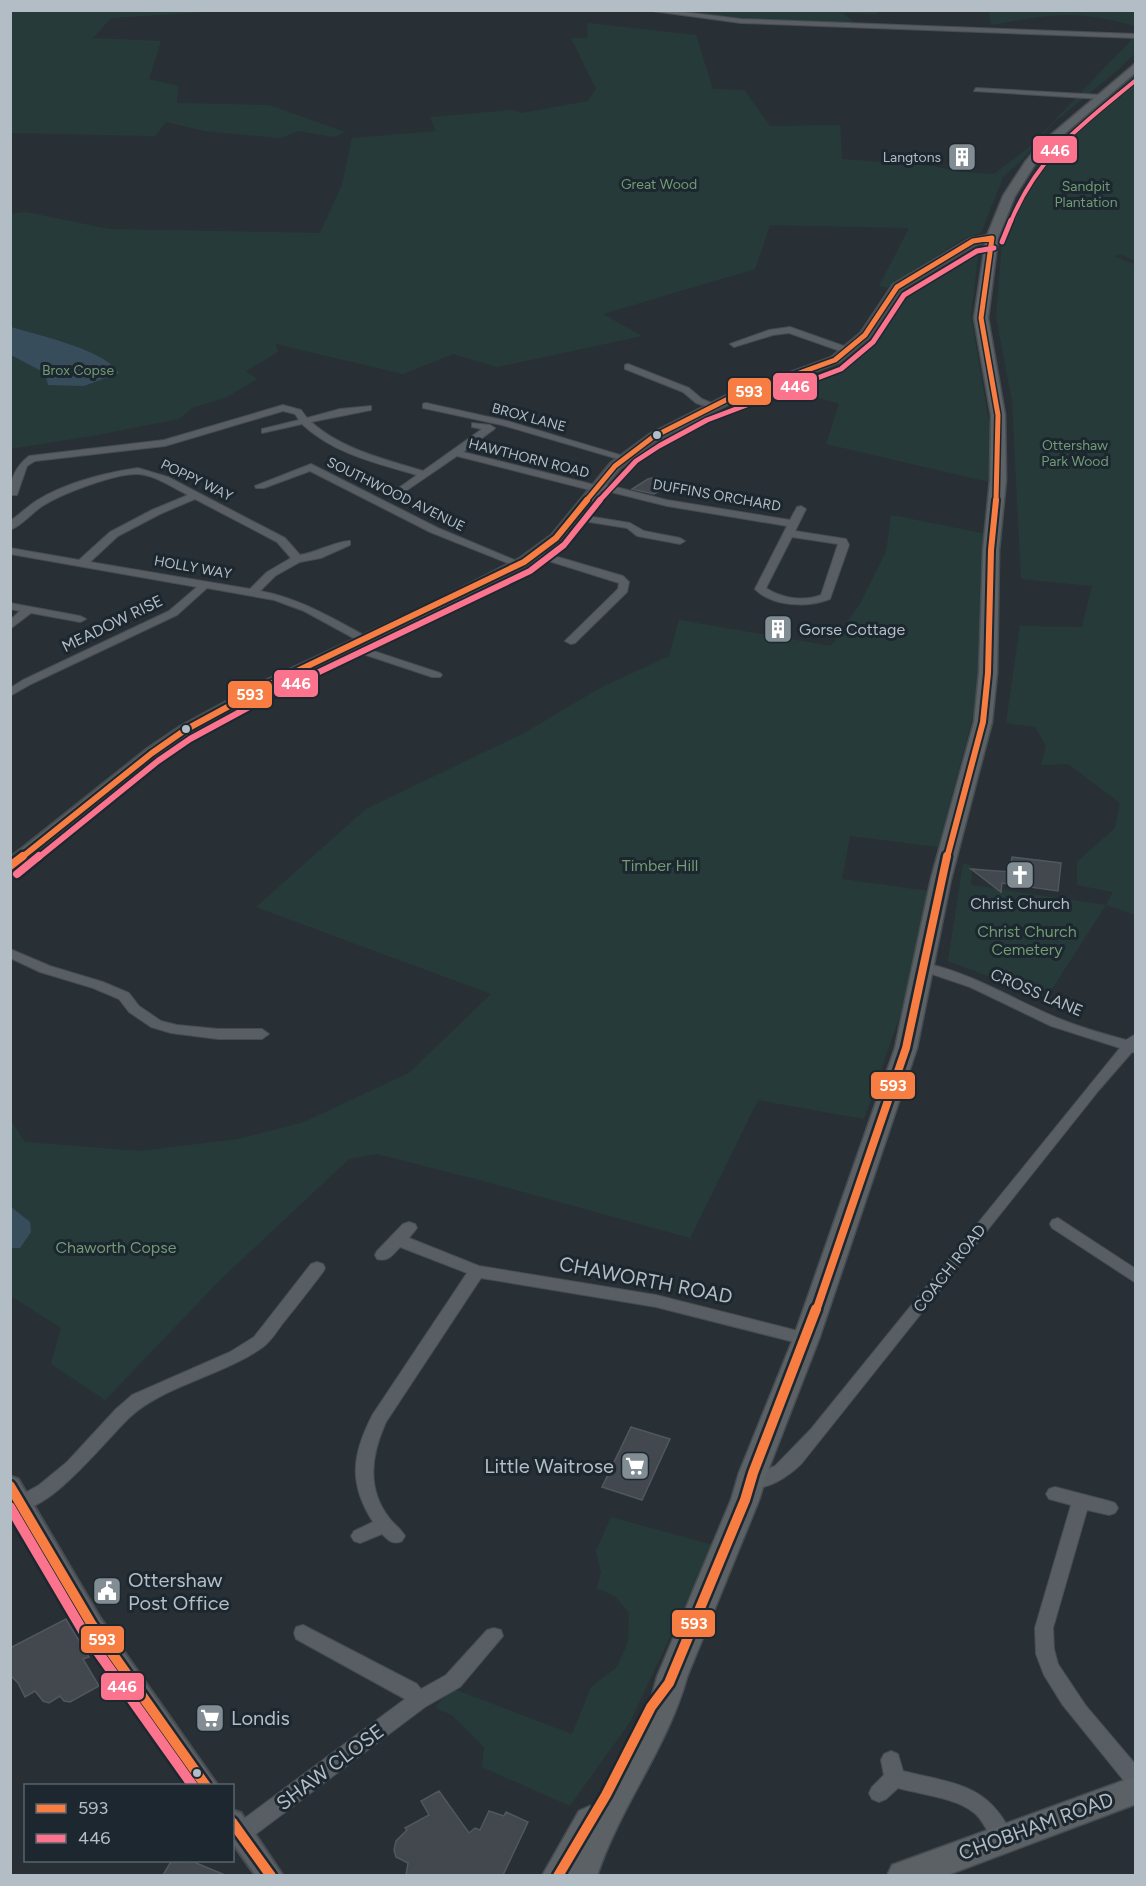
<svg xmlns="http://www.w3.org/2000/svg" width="1146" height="1886" font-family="Figtree,sans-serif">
  <rect width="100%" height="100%" fill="#283035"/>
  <path fill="#263b39" d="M11,10l210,1 -110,7 -18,20 68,3 -12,38 29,7 -1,17 92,2 76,27 -11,5 -35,-6 -19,7 -75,-7 -39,-9 -11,14 -144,-3z
    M877,10v4l-34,-1 12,10 -104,-4 -91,-8z
    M989,11h146v15c-59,-17 -84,-12 -144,-1z
    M588,23l108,12 17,54 31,1 26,36 70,-1 2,34 90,7 29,6 33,2 34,-26 107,-112v17l-17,17 -65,53 -31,37 -19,17 -22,56 -15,4 -79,51 -8,-2 30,-58 -139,-3 -15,44 -152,45 39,22 -145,31 -44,-13 -50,20 -127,-30 2,8 -32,19 11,8 -30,18 -35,11 -13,11 -82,16 -86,14 -1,-235 16,-2 83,17 211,4 22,-48 10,-47 84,-7 -6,-14 82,-7 10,3 66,-12 8,-12 -25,-51h16z
    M1135,73v188l-14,-7 -7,2 22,9 -1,650 -29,-10 -60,93 -98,-37 15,-97 7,1 2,8 -1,12 135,20 7,-13 -36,-7v-23l38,-34 5,-25 -52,-39 -27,1 5,-19 -11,-19 -29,-4 14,-97 62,1 10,-41 -71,-7 -9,-178 -16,-84 6,-74 2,-11 46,-73z
    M979,247l-8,70 20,118 -2,47 -163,-38 13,-40 -59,-18c40,-15 87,-24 110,-63 4,-8 4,-19 7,-27z
    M891,515l96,19 -6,23 -4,144 -39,146 -88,-11 -8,43 86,12 -22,107 -42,121 -106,-19 -68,138 -199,-55 -114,-29 -28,5 -127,119 -117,122 -54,-36 10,-36 -50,-32 -1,-177 15,23 116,9 97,-12 66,-17 105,-49 82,-79 -235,-87 110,-98 160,-77 74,-44 69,-32 10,-36 152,26 29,-42 26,-52z
    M611,1517l102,28 -83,177 -60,84 -88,-39 2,-20 -32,-32 -17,-7 16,-20 121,46 19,-47 26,-20 11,-25 1,-29 -13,-16 -19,-9 4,-16 -5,-21z"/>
  <path fill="#374d5c" d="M11,327c26,8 95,23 108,46l-35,13 -36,-1 -3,-12 -34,-18z
    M11,1207l19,15 1,10 -11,16h-9z"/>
  <path fill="#42484d" stroke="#50585d" stroke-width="1.5" d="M656,477l18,7 -20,10 -22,-5 16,-10z
    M1012,857l49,6 -3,28 -56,-8 -1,9 -30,-23 39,3z
    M631,1427l39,12 -28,61 -40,-13z
    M66,1619l23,38 -6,2 16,27 -29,16 -6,-1 -4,-5 -11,7 -6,-2 -8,-10 -10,6 -7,-14 -8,-8v-27z
    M439,1791l30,42 6,-5 5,2 9,-19 15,5 2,-4 22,10 -25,53h-97l2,-12 -12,-6 -2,-7 2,-9 11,-11 -2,-2 24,-13 -8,-14z
    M172,1860h17l36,15h-62z"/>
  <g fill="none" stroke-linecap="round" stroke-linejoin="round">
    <g stroke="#464c50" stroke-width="2">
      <path id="minor" d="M645,10h23l73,9 395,15v4l-395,-15z
        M976,88l126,7 3,2 -3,2 -128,-8z
        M790,327l62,22 1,2 -7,2 -57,-20 -16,2 -39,12 -4,-3 39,-14z
        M628,364l61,24 13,11 17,7 -5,3 -18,-6 -13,-11 -58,-23v-4z
        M426,403l81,18 123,37 -5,3 -123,-36 -79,-17v-4z
        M283,405l18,5 6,8 33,-9 31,-3v4l-60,12c32,28 73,37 112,49l59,-42 -10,-2v-4l18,2 5,3 -2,2 -30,22 132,33 5,-2 67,17 123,20 7,-13 4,-1 5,3 -11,22 51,8 3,6 -19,54c-22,9 -58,8 -75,-10l32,-63 -120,-20 -64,-16 -5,2 -141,-36 -63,43 -5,-3 1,-2 27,-19c-41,-12 -83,-21 -115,-51l-40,9v-4l37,-9 -4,-6 -12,-3 -118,35 -130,15 -8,5 -10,29h-7c0,-16 6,-29 19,-39l135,-16zM792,537l46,7 -17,51c-17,7 -40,3 -55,-7z
        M311,464l127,64 86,36 -5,3 -4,-1 -85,-34 -120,-61 -46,17h-8l-1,-2z
        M138,468l30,9 117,61 15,17c15,-2 39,-15 50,-14v4l-29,13 -21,4 -25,14 -15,15c39,7 72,27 107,46v4h-8l-55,-30 -30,-11 -67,-12 -30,27 -146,69 -21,12v-8l13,-8 146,-69 28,-24 -187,-33v-6l69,12 31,-28 42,-22 36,-15c-15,-7 -34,-21 -52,-21 -22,0 -73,19 -92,31 -12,7 -21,20 -34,25v-9c9,-6 17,-14 26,-20 29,-18 68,-28 102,-33zM195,499l82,43 14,16 -24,14 -17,17 -160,-27 28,-26 42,-22z
        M575,514l55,9 14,8 36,7 5,3 -5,3 -43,-8 -10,-8 -56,-9v-4z
        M537,551l86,25 6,6 -2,10 -52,51 -4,1 -6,-3 53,-52 1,-6 -86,-27v-4z
        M10,603l70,13 6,3 -6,3 -49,-9 -21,16v-9l10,-9 -10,-2z
        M349,643l91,30 2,2 -2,2h-8l-87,-29v-4z
        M10,949l40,17 53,16 26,11 10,13 22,15 16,4 41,4h44l7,5 -7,5h-44l-47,-6 -20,-6 -22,-15 -10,-13 -26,-11 -53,-16 -30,-14z
        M925,963c49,11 89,37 135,56 22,9 44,15 66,21l10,-6v19l-4,-1 -33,38 -297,373c-13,13 -37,30 -56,24l-3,-5 3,-5 29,-11 36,-37 309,-381 -69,-22 -81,-39 -50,-17 -2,-3z
        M1058,1218l78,51v14l-84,-55 -2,-4 2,-4z
        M409,1222l6,2 2,4 -8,10 70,28 177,29 150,38 6,2 2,4 -2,4 -6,2 -150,-38 -175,-29 -95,144c-15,33 -20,67 4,97 5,6 11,10 15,17l-3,5c-9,4 -13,0 -20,-7l-22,9 -6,-2 -3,-5 3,-5 19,-9c-25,-39 -21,-68 0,-108l94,-141 -67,-26c-7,8 -12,15 -23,12l-2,-4 2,-4 26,-27z
        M317,1262l6,2 2,4 -2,4c-13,17 -26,34 -40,51 -6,8 -12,18 -20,24 -39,28 -100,39 -133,70 -21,19 -84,101 -114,91l-3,-5 3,-5 23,-13 28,-23 49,-53 16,-14 98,-43 24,-15 57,-73z
        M1055,1487l54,14 6,2 3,5 -3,5 -6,2 -22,-5 -34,118 1,21 4,15 28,42 50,59v25l-7,-3 -67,-83 -18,-29 -8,-21 -1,-26 36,-123 -22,-6 -3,-5 3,-5z
        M303,1625l114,59 4,5 25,-14 41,-45 7,-2 7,2 2,6 -43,51 -35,20 -177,133 -7,2 -7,-2v-14l171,-127 -109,-60 -2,-6 2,-6z
        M891,1751l7,3 5,17c51,13 86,12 110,66l-3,7 -7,2c-15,-5 -17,-25 -30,-34 -17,-14 -54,-18 -75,-24l-12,11 -7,3 -7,-3 -3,-6 3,-6 12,-12 -3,-15 3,-6z"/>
    </g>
    <g stroke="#464c50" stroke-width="4">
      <path id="tertiary" d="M992,235l5,3 -2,2 -19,4 -75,45 -32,48 -30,25 -107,40 -75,38 -37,28 -59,72 -32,25 -84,42 -172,81 -83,45 -33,23 -141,113 -6,2v-13l136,-108 34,-23 83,-45 172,-80 84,-43 33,-24 59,-72 38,-28 75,-38 107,-39 30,-25 32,-48 77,-46z
        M10,1476l8,3 82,139 118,168h-27l-107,-154 -74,-127z
        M232,1810l9,3 42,63h-27l-24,-34z"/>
    </g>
    <g stroke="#464d52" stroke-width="3">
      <path id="primary" d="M1136,63v9l-88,76 -14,18 -19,30 -17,42 -10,80 17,97 1,65 -7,70 -2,123 -5,49 -41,157 -34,169 -98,291 -52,134 -8,27 -72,177c-19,70 -67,129 -90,199h-55l37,-65 11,-5 3,2 57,-105 7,-26 74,-177 8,-27 54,-134 102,-291 36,-169 43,-157 5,-49 4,-123 7,-70 1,-65 -17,-97 12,-80 17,-42 22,-34 15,-18z
        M1136,1776v28l-191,72h-58l5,-11z"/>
    </g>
    <use href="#minor" fill="#585e63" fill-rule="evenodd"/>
    <use href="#tertiary" fill="#585e63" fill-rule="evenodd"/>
    <use href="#primary" fill="#5b6165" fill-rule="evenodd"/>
    <g stroke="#1c272f" stroke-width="8">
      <path id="bus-1-far3" d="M992,238l-11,80 17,97 -2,86
        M586,501l29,-35 38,-29 75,-38 107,-39 30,-25 32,-48 76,-46 19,-3"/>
    </g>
    <g stroke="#1c272f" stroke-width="10">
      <path id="bus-1-far2" d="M21,858l131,-105 33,-23 83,-45 256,-123 32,-24 31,-38
        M947,858l36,-136 5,-49 3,-123 5,-50"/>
    </g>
    <g stroke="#1c272f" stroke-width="13">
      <path id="bus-1-far1" d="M10,866l13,-10
        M816,1311l90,-263 41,-192"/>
    </g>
    <g stroke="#1c272f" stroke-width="15">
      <path id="bus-1" d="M10,1486l82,139 114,161
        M232,1822l39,54
        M558,1876l48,-81 45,-88 18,-24 76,-183 8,-27 63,-164"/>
    </g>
    <g stroke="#1c272f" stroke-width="6">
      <path id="bus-2-far4" d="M1011,221c28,-67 71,-96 125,-141"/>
    </g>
    <g stroke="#1c272f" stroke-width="8">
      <path id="bus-2-far3" d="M1002,242l9,-22
        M599,501l37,-40 23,-15 48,-26 134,-51 32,-27 31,-47 73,-44 17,-3"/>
    </g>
    <g stroke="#1c272f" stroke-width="10">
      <path id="bus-2-far2" d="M38,858l120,-97 32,-22 83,-45 257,-123 34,-26 36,-45"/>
    </g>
    <g stroke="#1c272f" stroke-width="13">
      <path id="bus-2-far1" d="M17,874l22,-18"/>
    </g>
    <g stroke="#1c272f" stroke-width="15">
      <path id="bus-2" d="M10,1507l73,124 110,155"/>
    </g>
    <use href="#bus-1-far3" stroke="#f77d43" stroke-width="5"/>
    <use href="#bus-1-far2" stroke="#f77d43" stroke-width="6"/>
    <use href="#bus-1-far1" stroke="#f77d43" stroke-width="8"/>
    <use href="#bus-1" stroke="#f77d43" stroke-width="10"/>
    <use href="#bus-2-far4" stroke="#fc738d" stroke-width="4"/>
    <use href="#bus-2-far3" stroke="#fc738d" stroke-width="5"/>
    <use href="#bus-2-far2" stroke="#fc738d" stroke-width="6"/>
    <use href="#bus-2-far1" stroke="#fc738d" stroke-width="8"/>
    <use href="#bus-2" stroke="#fc738d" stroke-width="10"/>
  </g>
  <defs>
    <g id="building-square" transform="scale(1.5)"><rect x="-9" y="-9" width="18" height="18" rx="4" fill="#828c93" stroke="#1c272f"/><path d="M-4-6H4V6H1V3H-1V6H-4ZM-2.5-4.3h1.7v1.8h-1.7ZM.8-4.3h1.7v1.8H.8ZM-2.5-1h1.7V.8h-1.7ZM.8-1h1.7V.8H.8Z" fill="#fff"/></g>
    <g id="church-square" transform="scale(1.5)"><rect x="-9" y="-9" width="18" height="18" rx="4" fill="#828c93" stroke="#1c272f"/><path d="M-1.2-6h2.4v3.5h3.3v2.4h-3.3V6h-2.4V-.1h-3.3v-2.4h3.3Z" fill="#fff"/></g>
    <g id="supermarket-square" transform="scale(1.5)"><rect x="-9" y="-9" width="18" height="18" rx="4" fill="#828c93" stroke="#1c272f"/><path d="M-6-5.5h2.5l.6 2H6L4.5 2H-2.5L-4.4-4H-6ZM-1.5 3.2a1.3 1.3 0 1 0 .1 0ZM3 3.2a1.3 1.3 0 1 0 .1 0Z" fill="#fff"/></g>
    <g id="civic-square" transform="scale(1.5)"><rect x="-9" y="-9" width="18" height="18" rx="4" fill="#828c93" stroke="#1c272f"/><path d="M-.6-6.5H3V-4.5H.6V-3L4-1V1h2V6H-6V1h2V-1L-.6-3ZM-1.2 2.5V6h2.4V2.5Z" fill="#fff"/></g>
  </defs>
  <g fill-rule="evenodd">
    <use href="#building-square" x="962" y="157"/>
    <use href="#building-square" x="778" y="629"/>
    <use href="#church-square" x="1020" y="875"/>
    <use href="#supermarket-square" x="635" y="1466"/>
    <use href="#civic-square" x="107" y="1591"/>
    <use href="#supermarket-square" x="210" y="1718"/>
  </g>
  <g fill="#b2bdc6" stroke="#1c272f" stroke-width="2">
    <circle cx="657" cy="435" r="5"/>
    <circle cx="186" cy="729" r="5"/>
    <circle cx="197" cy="1773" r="5"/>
  </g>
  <g text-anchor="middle" stroke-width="6" stroke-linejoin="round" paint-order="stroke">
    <g font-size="14" fill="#b2bdc6" stroke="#1c272f" text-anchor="end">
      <text x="941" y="162">Langtons</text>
    </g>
    <g font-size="14" fill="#729b74" stroke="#1c272f">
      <text x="659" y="189">Great Wood</text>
      <text x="1086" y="191">Sandpit<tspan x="1086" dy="16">Plantation</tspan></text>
      <text x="78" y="375">Brox Copse</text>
      <text x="1075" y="450">Ottershaw<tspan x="1075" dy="16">Park Wood</tspan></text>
    </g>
    <g font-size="14" fill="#b2bdc6" stroke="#1c272f">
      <text transform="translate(529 417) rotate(15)" y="5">BROX LANE</text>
      <text transform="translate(529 458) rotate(14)" y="5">HAWTHORN ROAD</text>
      <text transform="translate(197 480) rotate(26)" y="5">POPPY WAY</text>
      <text transform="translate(396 494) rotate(26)" y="5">SOUTHWOOD AVENUE</text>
      <text transform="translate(717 495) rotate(10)" y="5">DUFFINS ORCHARD</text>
      <text transform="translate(193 567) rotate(10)" y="5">HOLLY WAY</text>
    </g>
    <g font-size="16" fill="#b2bdc6" stroke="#1c272f">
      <text transform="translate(112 623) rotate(-26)" y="6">MEADOW RISE</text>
      <text transform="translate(1037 992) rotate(23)" y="6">CROSS LANE</text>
      <text transform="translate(949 1268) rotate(-52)" y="6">COACH ROAD</text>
    </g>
    <g font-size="16" fill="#b2bdc6" stroke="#1c272f" text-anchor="start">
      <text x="799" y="635">Gorse Cottage</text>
      <text x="1020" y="909" text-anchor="middle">Christ Church</text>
    </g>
    <g font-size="16" fill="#729b74" stroke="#1c272f">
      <text x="660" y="871">Timber Hill</text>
      <text x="1027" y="937">Christ Church<tspan x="1027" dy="18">Cemetery</tspan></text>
      <text x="116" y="1253">Chaworth Copse</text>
    </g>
    <g font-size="20" fill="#b2bdc6" stroke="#1c272f">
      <text transform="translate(646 1280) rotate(11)" y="7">CHAWORTH ROAD</text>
      <text transform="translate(330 1767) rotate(-37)" y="7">SHAW CLOSE</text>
      <text transform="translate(1036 1826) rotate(-20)" y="7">CHOBHAM ROAD</text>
    </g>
    <g font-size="20" fill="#b2bdc6" stroke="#1c272f" text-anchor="start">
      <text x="614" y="1473" text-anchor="end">Little Waitrose</text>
      <text x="128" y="1587">Ottershaw<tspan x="128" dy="23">Post Office</tspan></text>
      <text x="231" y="1725">Londis</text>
    </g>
  </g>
  <g stroke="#1c272f" stroke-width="2">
    <rect x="1032" y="135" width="46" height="29" rx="6" fill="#fc738d"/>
    <rect x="772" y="372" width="46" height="29" rx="6" fill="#fc738d"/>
    <rect x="727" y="377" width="45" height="29" rx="6" fill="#f77d43"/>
    <rect x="273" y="669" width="46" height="29" rx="6" fill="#fc738d"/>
    <rect x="227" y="680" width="46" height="29" rx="6" fill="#f77d43"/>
    <rect x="870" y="1071" width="46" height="29" rx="6" fill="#f77d43"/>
    <rect x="671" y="1609" width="45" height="29" rx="6" fill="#f77d43"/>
    <rect x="80" y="1625" width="45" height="29" rx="6" fill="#f77d43"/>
    <rect x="100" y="1672" width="45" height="29" rx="6" fill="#fc738d"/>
  </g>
  <g font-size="16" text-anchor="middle" font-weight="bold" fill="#fff">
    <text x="1055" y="156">446</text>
    <text x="795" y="392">446</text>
    <text x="749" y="397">593</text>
    <text x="296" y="689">446</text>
    <text x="250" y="700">593</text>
    <text x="893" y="1091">593</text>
    <text x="694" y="1629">593</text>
    <text x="102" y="1645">593</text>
    <text x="122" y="1692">446</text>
  </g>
  <rect width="1146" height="1886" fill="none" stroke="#b2bdc6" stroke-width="24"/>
  <rect x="24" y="1784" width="210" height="78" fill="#1c272f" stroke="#58636b" stroke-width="1.5"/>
  <rect x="36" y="1804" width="30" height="9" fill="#f77d43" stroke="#58636b" stroke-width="1.5"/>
  <text x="78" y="1814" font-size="18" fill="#b2bdc6">593</text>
  <rect x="36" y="1834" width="30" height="9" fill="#fc738d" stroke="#58636b" stroke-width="1.5"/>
  <text x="78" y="1844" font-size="18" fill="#b2bdc6">446</text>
</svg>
